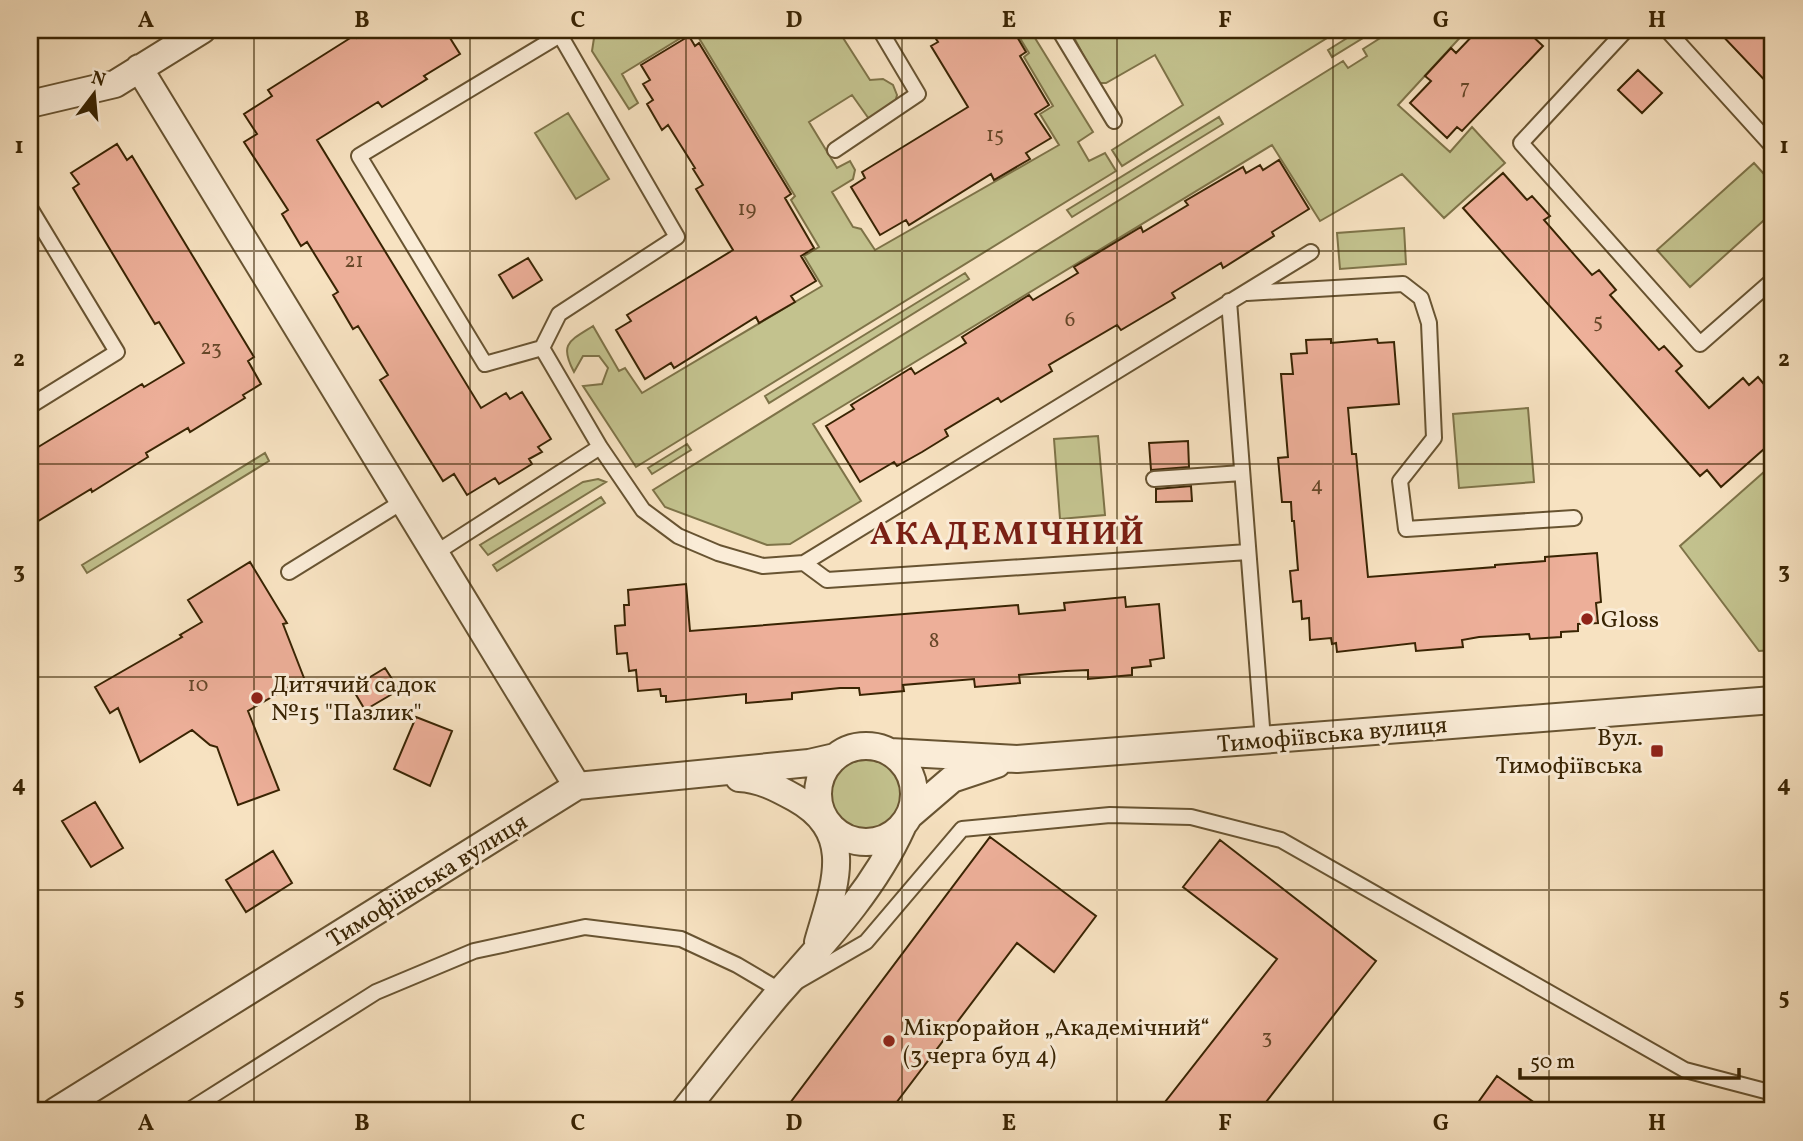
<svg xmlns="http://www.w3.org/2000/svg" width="1803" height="1141" font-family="Vollkorn,serif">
  <rect width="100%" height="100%" fill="#f7e2c1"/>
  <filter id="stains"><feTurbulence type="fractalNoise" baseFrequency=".00286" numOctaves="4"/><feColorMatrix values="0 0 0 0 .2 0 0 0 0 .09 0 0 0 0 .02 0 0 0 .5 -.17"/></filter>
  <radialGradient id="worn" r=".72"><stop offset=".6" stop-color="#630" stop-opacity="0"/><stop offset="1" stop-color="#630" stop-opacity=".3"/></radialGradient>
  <path fill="#c3c28e" stroke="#7e7348" stroke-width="2" d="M601,30h237l32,50 13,-1 10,6 4,10 -2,8 -26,16 -17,-24 -43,27 28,46 13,-7 5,9 -2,9 -21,13 21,35 8,2 14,21 184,-105 -19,-31 13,-8 -29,-49 5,-4 -14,-23h15l63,102 -15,10 11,19 16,-8 11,18 -480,296 -53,-81 19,-2 6,-16 -9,-12h-16l-9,16c-15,-28 -5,-31 19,-46l26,45 6,-3 17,25 180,-107 -18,-30 15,-9 -28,-47 4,-4 -101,-166 -72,44 16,29 -9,6 -37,-58 2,-13z
    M1070,30h255l2,8 -205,128 -10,-16 71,-45 -28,-50 -49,28h-8z
    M1360,30h16l-44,27 -4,-7z
    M1393,30h9l3,3 4,-3h58l-69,75 52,47 22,-25 33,36 -61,55 -42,-44 -82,47 -48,-76 -459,279 48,77 -71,43 -23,1 -102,-38 -12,-17 690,-429 5,7 19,-12 -4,-7z
    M568,113l41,66 -33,20 -41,-66z
    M1219,117l4,7 -151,93 -5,-7z
    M1754,163l19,21v28l-83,75 -33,-37z
    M1404,228l2,36 -66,5 -3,-36z
    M965,273l4,6 -200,124 -4,-7z
    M1528,408l6,74 -75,6 -6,-74z
    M1098,436l7,79 -45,4 -6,-80z
    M687,444l4,6 -39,24 -4,-6z
    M265,453l4,8 -182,112 -5,-8z
    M1773,464v186l-14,1 -79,-105z
    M598,479l8,3 -118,73 -8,-10 103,-63z
    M601,497l4,6 -108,68 -4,-6z
    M830 794a36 36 0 1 1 72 0a36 36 0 1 1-72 0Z"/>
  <path fill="#edaf99" stroke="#392403" stroke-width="2" d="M370,30h75l15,24 -36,22 3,3 -45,28 -4,-5 -61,38 164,268 25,-15 4,6 12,-7 29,47 -13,8 4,5 -13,7 3,5 -33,20 -4,-6 -28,17 -13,-21 -11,7 -63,-101 8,-5 -30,-49 -5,3 -20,-34 5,-3 -31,-50 -6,4 -19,-32 6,-4 -44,-68 13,-8 -13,-20 28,-18 -4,-6 87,-55 2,3z
    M930,30h83l13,22 -6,4 29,49 -14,9 16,24 -25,15 4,6 -36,21 -3,-6 -82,51 -3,-5 -26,15 -29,-48 14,-9 -3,-6 106,-65 -37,-61 7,-4z
    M1478,30h48l17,16 -81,85 -5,-4 -10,11 -37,-35 21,-22 -6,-5 26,-28 5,5z
    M1717,30h56v59z
    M689,36l6,10 4,-3 92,151 -6,4 29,50 -13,8 15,25 -25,15 4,6 -36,21 -3,-6 -82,51 -3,-5 -26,16 -29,-49 15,-9 -4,-6 106,-65 -37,-61 7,-4 -10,-16 2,-1 -27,-43 -6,5 -15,-26 6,-4 -10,-16 7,-4 -9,-15z
    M1638,70l24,23 -20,20 -24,-23z
    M117,144l10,16 5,-4 122,201 -6,4 13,23 -18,11 2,3 -55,34 -2,-4 -42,25 2,4 -56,35 -1,-3 -61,37v-74l112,-68 2,3 40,-24 -25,-41 -4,2 -82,-136 6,-4 -8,-11z
    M1279,160l30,49 -37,23 2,4 -51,32 -2,-5 -49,30 3,5 -54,32 -4,-5 -68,40 3,6 -51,31 -3,-4 -53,32 3,6 -26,16 -25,14 -3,-4 -34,20 -34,-56 28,-17 -3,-4 60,-37 4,6 51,-31 -4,-6 67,-42 4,5 45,-27 -4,-6 67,-40 2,5 45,-27 -3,-4 58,-34 3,6 14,-8 3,5z
    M1503,173l24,27 5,-4 18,20 -6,4 48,55 7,-5 17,20 -6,5 49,55 5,-4 18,20 -6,5 33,37 34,-30 6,7 9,-8 15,18v46l-52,46 -14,-17 -7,6 -237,-268z
    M528,258l14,22 -29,18 -14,-23z
    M1331,339v4l46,-4 1,4 16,-1 5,62 -51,4 4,46h4l12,123 127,-10v-2l50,-4v-4l52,-4 4,49 -5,1 2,20 -20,1v7l-17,1v5l-31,2 -1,-5 -50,3 -17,3 1,7 -47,4 -1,-8 -78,9 -1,-9 -4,1 -1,-6 -21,2 -1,-22 -7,1 -1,-18 -8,1 -3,-31 8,-1 -4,-49h-2l-1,-19h-9l-4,-44 10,-1 -7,-83h12l-2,-20 16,-1 -1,-13z
    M1188,441l1,26 -38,3 -2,-27z
    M1191,486l1,15 -36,1v-13z
    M250,562l37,61 -4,1 21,54 -56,33 31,79 -41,15 -21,-58 -7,-2 -18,-15 -52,32 -22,-54 -8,5 -15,-26 87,-50 -2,-2 22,-13 -14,-22z
    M686,584l4,47 328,-26 1,9 46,-4 -1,-7 61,-6 1,10 33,-3 5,54 -14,2 1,6 -19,2v7l-44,4v-9l-22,1 -47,4 1,8 -45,4 -1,-8 -71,6 1,6 -44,4 -1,-7h-19l-48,5v6l-46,4v-9l-80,8v-6h-5l-1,-7 -22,2 -2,-21 -7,1 -2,-18 -10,1 -2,-28 10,-1 -1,-20h5l-1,-15z
    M385,668l14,22 -34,20 -13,-22z
    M416,717l36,14 -22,55 -36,-17z
    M95,802l28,46 -32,19 -29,-46z
    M990,837l106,79 -42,56 -37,-29 -127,168h-106z
    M1220,840l156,121 -117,150h-101l119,-152 -94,-72z
    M273,851l19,32 -46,29 -20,-32z
    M1497,1076l49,35h-74z"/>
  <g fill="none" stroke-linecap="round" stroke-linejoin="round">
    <g stroke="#685432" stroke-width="18">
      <path id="service" d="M568,30l-8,5 117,202 -118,77 -17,34 58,99 43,63 35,26 40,17 45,13 41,-3 507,-311
        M1059,30l55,91
        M1626,30l-105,113 179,201 73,-64
        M1667,30l106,117
        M835,150l83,-56 -38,-64
        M30,208l87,144 -87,54
        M1247,293l156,-9 18,14 8,25 5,115 -34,43 6,48 168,-11
        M1229,301l34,439
        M542,348l-57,16 -126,-208 201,-121
        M1154,479l88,-6
        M434,554l166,-107
        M804,563l23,17 421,-28
        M289,572l113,-70
        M188,1111l188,-119 98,-41 111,-24 96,12 56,26 44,26 85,-49 96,-113 148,-14 81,2 90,23 404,230 88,23"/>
    </g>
    <g stroke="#685432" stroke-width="30">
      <path id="minor" d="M139,68l438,718
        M30,104l85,-20 87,-54
        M818 794a48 48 0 1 1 96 0a48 48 0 1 1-96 0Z
        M890,752l127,7 756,-59
        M739,778c21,1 38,10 56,20 63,35 39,88 23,144
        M910,815l42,-36 45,-15
        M56,1111l521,-325 232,-23 26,-6
        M684,1111c31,-39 62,-79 94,-117 46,-52 95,-103 124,-167"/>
    </g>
    <use href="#service" stroke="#faecd7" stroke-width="14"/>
    <use href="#minor" stroke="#faecd7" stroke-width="26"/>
  </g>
  <path fill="none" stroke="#392403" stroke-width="2" stroke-opacity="0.55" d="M254,30v1081M470,30v1081M686,30v1081M902,30v1081M1117,30v1081M1333,30v1081M1549,30v1081M30,251h1743M30,464h1743M30,677h1743M30,890h1743"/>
  <g fill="#8f2418" stroke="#faecd7" stroke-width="2.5">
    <circle cx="1587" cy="619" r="7"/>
    <circle cx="257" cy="698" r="7"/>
    <rect x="1650" y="744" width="14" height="14" rx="3.5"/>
    <circle cx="889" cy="1041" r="7"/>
  </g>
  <g text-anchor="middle" stroke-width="6" stroke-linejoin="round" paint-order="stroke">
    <g font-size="21" fill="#664728">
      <text x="1465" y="94">7</text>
      <text x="995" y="141">15</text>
      <text x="747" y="215">19</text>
      <text x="354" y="267">21</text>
      <text x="1070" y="326">6</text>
      <text x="1598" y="327">5</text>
      <text x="211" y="354">23</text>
      <text x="1317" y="491">4</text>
      <text x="934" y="647">8</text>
      <text x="198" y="691">10</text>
      <text x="1267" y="1043">3</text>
    </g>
    <g font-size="24" fill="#392403" stroke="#faecd7" text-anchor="start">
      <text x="1601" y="627">Gloss</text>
      <text x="271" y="692">Дитячий садок<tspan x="271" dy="28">№15 "Пазлик"</tspan></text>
      <text x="1643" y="745" text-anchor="end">Вул.<tspan x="1643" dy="28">Тимофіївська</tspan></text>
      <text x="903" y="1035">Мікрорайон „Академічний“<tspan x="903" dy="28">(3 черга буд 4)</tspan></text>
    </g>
    <g font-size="24" fill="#392403" stroke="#faecd7">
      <text transform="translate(1332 734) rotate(-5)" y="8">Тимофіївська вулиця</text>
      <text transform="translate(427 880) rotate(-32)" y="8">Тимофіївська вулиця</text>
    </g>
    <g font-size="32" font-weight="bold" letter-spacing="2" fill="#7a1f14" stroke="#faecd7">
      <text x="1008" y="544">АКАДЕМІЧНИЙ</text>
    </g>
  </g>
  <rect width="1803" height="1141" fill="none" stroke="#f7e2c1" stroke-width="77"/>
  <g transform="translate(94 94) rotate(16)" stroke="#faecd7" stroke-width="5" paint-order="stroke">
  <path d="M0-5L12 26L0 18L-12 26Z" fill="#392403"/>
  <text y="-10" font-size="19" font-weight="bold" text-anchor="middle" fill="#392403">N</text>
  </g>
  <path d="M1520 1068v10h219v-10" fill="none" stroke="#392403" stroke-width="3.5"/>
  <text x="1530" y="1068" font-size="21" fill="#392403" stroke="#faecd7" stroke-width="5" paint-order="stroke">50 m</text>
  <rect x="38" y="38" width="1726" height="1064" fill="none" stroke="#392403" stroke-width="2.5"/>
  <g font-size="23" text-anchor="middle" font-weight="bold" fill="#392403">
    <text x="146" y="27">A</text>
    <text x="362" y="27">B</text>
    <text x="578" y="27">C</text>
    <text x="794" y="27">D</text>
    <text x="1009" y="27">E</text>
    <text x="1225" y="27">F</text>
    <text x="1441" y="27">G</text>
    <text x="1657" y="27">H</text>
    <text x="19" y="153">1</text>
    <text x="1784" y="153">1</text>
    <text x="19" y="366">2</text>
    <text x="1784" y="366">2</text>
    <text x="19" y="578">3</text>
    <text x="1784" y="578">3</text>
    <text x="19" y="791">4</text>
    <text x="1784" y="791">4</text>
    <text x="19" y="1004">5</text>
    <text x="1784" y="1004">5</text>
    <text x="146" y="1130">A</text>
    <text x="362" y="1130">B</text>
    <text x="578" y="1130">C</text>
    <text x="794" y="1130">D</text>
    <text x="1009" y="1130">E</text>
    <text x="1225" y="1130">F</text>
    <text x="1441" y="1130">G</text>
    <text x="1657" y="1130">H</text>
  </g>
  <rect width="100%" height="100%" filter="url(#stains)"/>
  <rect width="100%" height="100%" fill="url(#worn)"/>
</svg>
